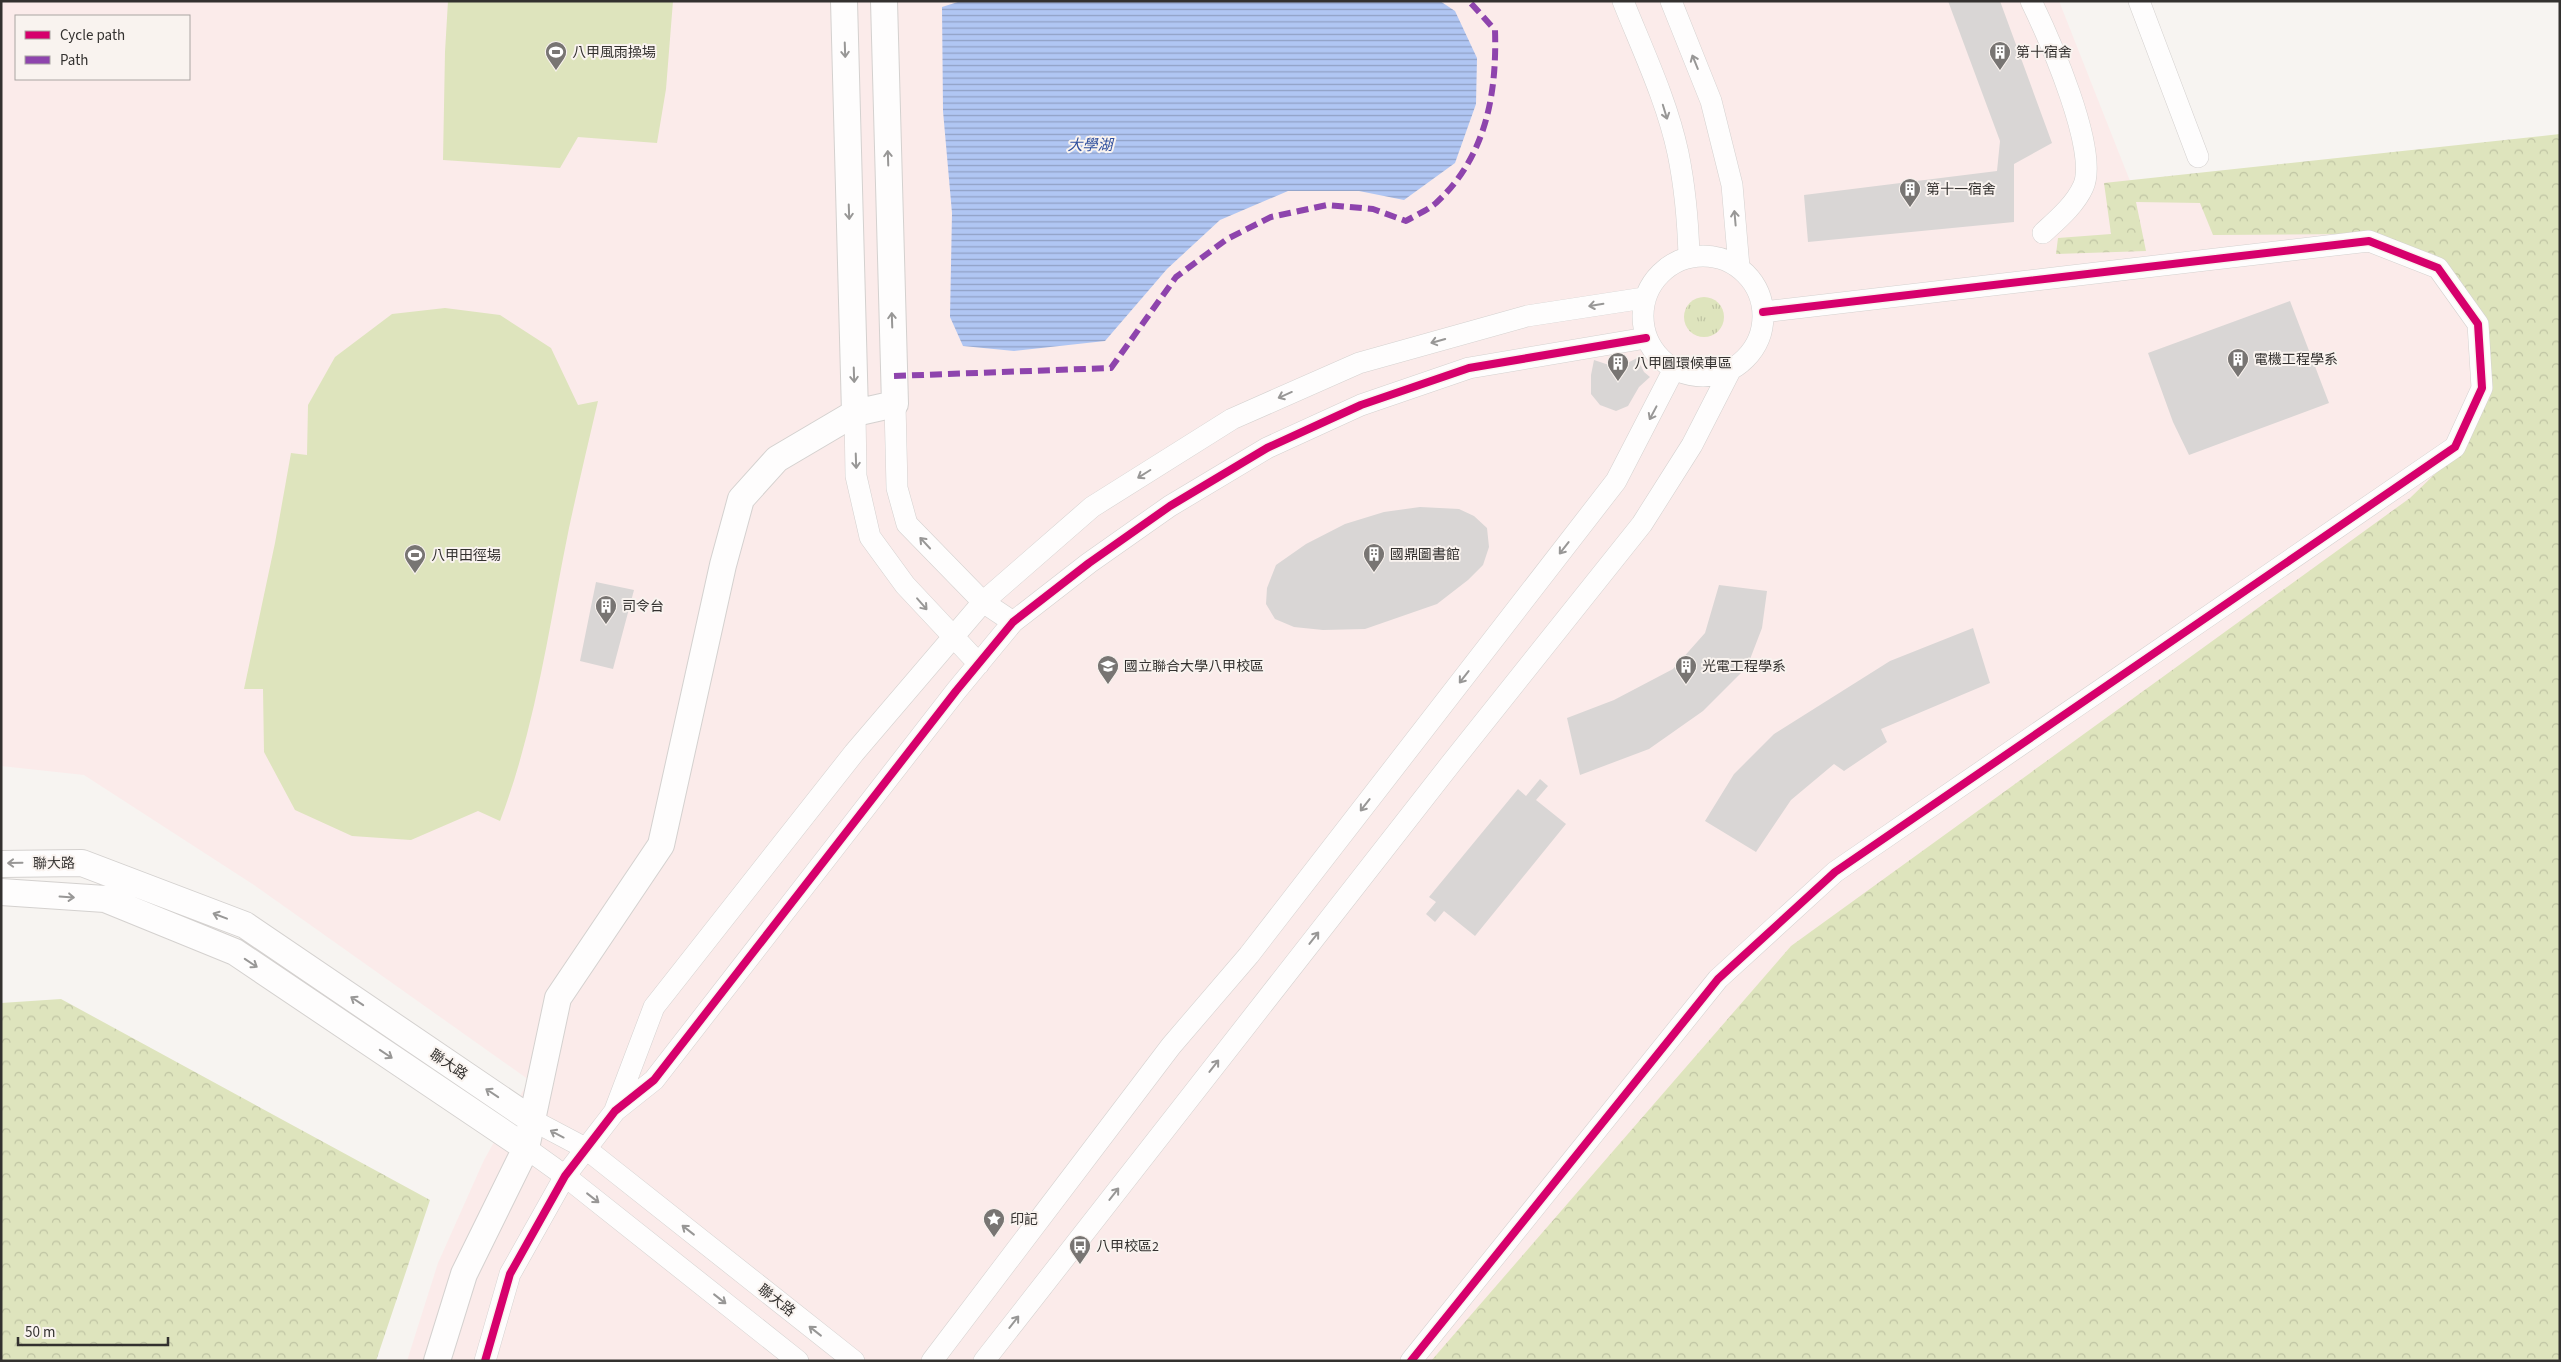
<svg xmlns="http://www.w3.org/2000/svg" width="2561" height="1362" font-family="'Source Sans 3','Noto Sans TC',sans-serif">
  <defs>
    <pattern id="forest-crowns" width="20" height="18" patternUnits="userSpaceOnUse" patternTransform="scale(1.25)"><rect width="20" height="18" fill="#dee4bd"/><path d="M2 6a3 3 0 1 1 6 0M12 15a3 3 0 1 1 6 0" fill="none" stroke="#bfc4a3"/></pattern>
    <pattern id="park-tufts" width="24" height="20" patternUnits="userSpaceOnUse" patternTransform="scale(1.25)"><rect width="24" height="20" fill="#dee4bd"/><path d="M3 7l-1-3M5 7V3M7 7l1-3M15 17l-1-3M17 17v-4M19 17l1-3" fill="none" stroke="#bfc4a3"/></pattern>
    <pattern id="water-rules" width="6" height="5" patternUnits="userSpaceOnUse" patternTransform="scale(1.25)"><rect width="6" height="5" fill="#b0c6f3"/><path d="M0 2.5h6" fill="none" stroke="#90a1c5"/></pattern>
  </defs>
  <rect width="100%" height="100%" fill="#f7f4f1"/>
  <path fill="#fbebea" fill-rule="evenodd" d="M1,1h2058l71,180 430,-42v355l-923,867h-1230l31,-98 46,-103 45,-80 -275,-195 -170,-110 -83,-9zM16,16h173v63h-173z"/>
  <path fill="#dee4bd" d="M448,1h225l-7,88 -9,54 -79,-6 -18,31 -117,-8 2,-108z
    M445,308l55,7 51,33 27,57 20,-4c-10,43 -20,85 -29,127 -20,98 -33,198 -69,293l-22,-10 -67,29 -59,-4 -57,-26 -31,-58 -1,-63h-19l31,-146 16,-90 16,2 1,-50 27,-48 57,-43z"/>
  <path fill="url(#forest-crowns)" d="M2560,134v1227h-1129l360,-415 619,-448 53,-51 12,-31 -4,-107 -38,-55 -79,-20 -141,1 -13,-32 -64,-1 10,49 -90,3 2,-16 53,-4 -7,-51z
    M61,999l369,201 -54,161h-375v-358z"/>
  <path fill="url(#park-tufts)" d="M1684 317a20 20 0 1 1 40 0a20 20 0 1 1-40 0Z"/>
  <path fill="url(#water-rules)" d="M961,1h479l15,10 22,47 -1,46 -21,59 -51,37 -45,-9h-71l-68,29 -53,49 -62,72 -91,10 -51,-5 -13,-29 2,-104 -9,-102 -1,-104z"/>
  <path fill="#d9d6d5" d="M1948,1h52l52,142 -38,21v58l-206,20 -4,-47 193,-24 3,-30z
    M2290,301l39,102 -140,52 -16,-33 -25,-69z
    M1637,358l7,14 6,5 -11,10 -11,19 -12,5 -16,-6 -9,-11v-19l3,-15 24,8z
    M1420,507l39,2 15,7 13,12 2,19 -6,18 -15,15 -31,24 -72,25 -42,1 -29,-3 -19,-8 -9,-15 1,-16 9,-23 30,-21 39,-20 39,-12z
    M596,582l38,8 -21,79 -33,-8z
    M1719,585l48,6 -5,37 -15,39 -44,44 -54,38 -69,26 -13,-57 47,-18 59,-31 32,-36z
    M1973,628l17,55 -109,46 6,13 -43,29 -10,-7 -43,36 -35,52 -51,-31 29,-47 40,-40 116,-73z
    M1540,779l8,7 -12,14 30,24 -91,112 -31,-25 -9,11 -9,-8 10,-12 -7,-5 89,-108 8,7z"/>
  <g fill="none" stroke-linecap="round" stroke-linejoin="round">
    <g stroke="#d4d1cf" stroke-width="22">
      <path id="minor" d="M1623,1c20,50 44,100 55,152 7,34 10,69 11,103
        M1671,1l40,100 21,84 7,82
        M2031,1c17,35 69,151 52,186 -8,18 -26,33 -40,46
        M2139,1l59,156
        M1643 316a60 60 0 1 1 120 0a60 60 0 1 1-120 0Z
        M895,404l2,84 10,36 76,78 30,20
        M855,413l1,63 14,61 35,48 74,79
        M615,1110l39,-103 200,-254 129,-151 109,-95 140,-88 127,-56 168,-47 117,-18
        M532,1120l53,28 269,213
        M526,1148l39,28 233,185
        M485,1361l25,-87 55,-98 50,-65 39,-31 302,-389 57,-69 76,-59 81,-57 97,-58 94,-43 108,-37 177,-30
        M932,1361l239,-315 78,-91 367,-474 58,-112
        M984,1361l465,-595 193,-242 50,-79 39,-76
        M1411,1361l307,-382 117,-107 620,-425 27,-59 -4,-64 -40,-56 -69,-27 -606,71"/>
    </g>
    <g stroke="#d4d1cf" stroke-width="28">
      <path id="tertiary" d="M844,1l11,412
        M1,864l81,-1 163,62 287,195
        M1,892l104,7 130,53 291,196
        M437,1361l27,-87 62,-126 32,-150 103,-153 62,-280 18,-66 36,-40 78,-46 40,-9 -11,-403"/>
    </g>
    <use href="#minor" stroke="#fefdfd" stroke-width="21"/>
    <use href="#tertiary" stroke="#fefdfd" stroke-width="26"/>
    <path stroke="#8e44ad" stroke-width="6" stroke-dasharray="12 6" stroke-linecap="butt" d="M894,376l217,-8 65,-91 51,-38 44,-22 56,-12 46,4 33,12c10,-6 22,-11 30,-18 50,-46 61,-109 59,-173l-26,-29"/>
    <g stroke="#f9f3ef" stroke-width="11">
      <path id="cycleway" d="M485,1361l25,-87 55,-98 50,-65 39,-31 302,-389 57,-69 76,-59 81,-57 97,-58 94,-43 108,-37 177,-30
        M1411,1361l307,-382 117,-107 620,-425 27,-59 -4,-64 -40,-56 -69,-27 -606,71"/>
    </g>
    <use href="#cycleway" stroke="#d6006c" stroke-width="8"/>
  </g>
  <defs><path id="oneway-shaft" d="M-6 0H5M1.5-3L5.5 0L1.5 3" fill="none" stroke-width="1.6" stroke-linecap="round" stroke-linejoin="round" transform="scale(1.25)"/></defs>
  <g stroke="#989796">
    <use href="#oneway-shaft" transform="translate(845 50) rotate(88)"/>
    <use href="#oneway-shaft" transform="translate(1695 62) rotate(-112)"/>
    <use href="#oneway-shaft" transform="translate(1665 112) rotate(73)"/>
    <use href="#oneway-shaft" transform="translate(888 158) rotate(-92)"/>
    <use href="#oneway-shaft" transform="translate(849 212) rotate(88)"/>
    <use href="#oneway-shaft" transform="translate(1735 218) rotate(-95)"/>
    <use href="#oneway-shaft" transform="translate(1596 305) rotate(171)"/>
    <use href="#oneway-shaft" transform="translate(892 320) rotate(-92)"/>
    <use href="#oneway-shaft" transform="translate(1438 341) rotate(164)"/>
    <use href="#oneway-shaft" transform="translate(854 375) rotate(88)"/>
    <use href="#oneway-shaft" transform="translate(1285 395) rotate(156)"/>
    <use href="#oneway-shaft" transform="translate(1653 413) rotate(118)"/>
    <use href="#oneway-shaft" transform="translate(856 461) rotate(88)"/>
    <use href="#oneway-shaft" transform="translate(1144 474) rotate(148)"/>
    <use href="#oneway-shaft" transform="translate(925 543) rotate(-133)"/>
    <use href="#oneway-shaft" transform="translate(1564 548) rotate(128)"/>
    <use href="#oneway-shaft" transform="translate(922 604) rotate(49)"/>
    <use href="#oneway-shaft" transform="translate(1464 677) rotate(128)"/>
    <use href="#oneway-shaft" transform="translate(1365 805) rotate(128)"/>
    <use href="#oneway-shaft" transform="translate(15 863) rotate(179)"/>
    <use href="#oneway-shaft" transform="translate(67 897) rotate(4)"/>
    <use href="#oneway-shaft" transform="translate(220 916) rotate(-159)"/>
    <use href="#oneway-shaft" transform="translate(1314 938) rotate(-52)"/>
    <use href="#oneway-shaft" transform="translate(251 963) rotate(34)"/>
    <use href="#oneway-shaft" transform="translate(357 1001) rotate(-146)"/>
    <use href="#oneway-shaft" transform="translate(386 1054) rotate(34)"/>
    <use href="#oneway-shaft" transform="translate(1214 1066) rotate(-52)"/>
    <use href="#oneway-shaft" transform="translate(492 1093) rotate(-146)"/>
    <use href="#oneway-shaft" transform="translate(557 1134) rotate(-152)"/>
    <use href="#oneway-shaft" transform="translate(1114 1194) rotate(-52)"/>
    <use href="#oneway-shaft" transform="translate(593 1198) rotate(38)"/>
    <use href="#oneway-shaft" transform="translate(688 1230) rotate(-142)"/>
    <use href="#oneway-shaft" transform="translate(720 1299) rotate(38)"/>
    <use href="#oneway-shaft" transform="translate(1014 1322) rotate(-52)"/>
    <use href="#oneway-shaft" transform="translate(815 1331) rotate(-142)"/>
  </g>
  <defs>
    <g id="stadium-pin" transform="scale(1.125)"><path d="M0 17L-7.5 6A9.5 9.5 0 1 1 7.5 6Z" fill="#787573" stroke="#f9f3ef"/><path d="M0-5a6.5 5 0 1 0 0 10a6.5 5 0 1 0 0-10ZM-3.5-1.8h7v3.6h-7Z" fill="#fff"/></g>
    <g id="building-pin" transform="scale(1.125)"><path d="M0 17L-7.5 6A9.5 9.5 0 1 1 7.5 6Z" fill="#787573" stroke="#f9f3ef"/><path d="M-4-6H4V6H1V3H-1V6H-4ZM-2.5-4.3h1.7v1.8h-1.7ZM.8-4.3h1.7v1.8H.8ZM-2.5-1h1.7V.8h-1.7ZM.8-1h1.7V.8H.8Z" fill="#fff"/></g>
    <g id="university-pin" transform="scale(1.125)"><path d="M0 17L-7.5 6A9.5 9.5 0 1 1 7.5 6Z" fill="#787573" stroke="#f9f3ef"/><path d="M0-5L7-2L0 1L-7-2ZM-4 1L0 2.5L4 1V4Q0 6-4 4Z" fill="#fff"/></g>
    <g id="sight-pin" transform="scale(1.125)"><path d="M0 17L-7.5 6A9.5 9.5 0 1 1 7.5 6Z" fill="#787573" stroke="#f9f3ef"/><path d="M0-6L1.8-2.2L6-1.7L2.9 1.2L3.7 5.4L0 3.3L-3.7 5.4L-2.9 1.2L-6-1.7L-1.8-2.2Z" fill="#fff"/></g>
    <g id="bus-pin" transform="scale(1.125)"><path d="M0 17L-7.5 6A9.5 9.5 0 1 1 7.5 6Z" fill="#787573" stroke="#f9f3ef"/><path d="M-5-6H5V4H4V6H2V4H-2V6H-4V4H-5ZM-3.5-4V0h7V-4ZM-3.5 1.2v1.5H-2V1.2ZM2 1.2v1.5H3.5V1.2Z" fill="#fff"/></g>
  </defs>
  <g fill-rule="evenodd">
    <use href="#stadium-pin" x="556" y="52"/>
    <use href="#building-pin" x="2000" y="52"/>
    <use href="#building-pin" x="1910" y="189"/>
    <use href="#building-pin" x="2238" y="359"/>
    <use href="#building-pin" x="1618" y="363"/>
    <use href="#building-pin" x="1374" y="554"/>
    <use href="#stadium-pin" x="415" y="555"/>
    <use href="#building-pin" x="606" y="606"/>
    <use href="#university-pin" x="1108" y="666"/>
    <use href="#building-pin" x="1686" y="666"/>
    <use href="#sight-pin" x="994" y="1219"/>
    <use href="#bus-pin" x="1080" y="1246"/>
  </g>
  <g text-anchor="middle" stroke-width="4" stroke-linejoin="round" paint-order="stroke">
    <g font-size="14" fill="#33312f" stroke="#f9f3ef" text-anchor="start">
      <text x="572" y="57">八甲風雨操場</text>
      <text x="2016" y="57">第十宿舍</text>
      <text x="1926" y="194">第十一宿舍</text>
      <text x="2254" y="364">電機工程學系</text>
      <text x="1634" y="368">八甲圓環候車區</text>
      <text x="1390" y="559">國鼎圖書館</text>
      <text x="431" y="560">八甲田徑場</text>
      <text x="622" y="611">司令台</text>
      <text x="1124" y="671">國立聯合大學八甲校區</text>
      <text x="1702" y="671">光電工程學系</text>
      <text x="1010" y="1224">印記</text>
      <text x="1096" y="1251">八甲校區2</text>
    </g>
    <g font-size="14" fill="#33312f" stroke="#f9f3ef">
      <text transform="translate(54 863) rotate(-1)" y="5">聯大路</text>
      <text transform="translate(449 1064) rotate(34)" y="5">聯大路</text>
      <text transform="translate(777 1300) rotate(38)" y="5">聯大路</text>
    </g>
    <g font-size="15" font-style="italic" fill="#30509e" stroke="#f9f3ef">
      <text x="1090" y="150">大學湖</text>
    </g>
  </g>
  <rect width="2561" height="1362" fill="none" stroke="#33312f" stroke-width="5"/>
  <rect x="15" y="15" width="175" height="65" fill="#f9f3ef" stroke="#aaa5a2"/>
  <rect x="25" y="31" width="25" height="8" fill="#d6006c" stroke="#aaa5a2"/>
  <text x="60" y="40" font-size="15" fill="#33312f">Cycle path</text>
  <rect x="25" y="56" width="25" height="8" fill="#8e44ad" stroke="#aaa5a2"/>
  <text x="60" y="65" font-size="15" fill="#33312f">Path</text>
  <path d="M18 1337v8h150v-8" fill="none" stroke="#33312f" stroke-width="2.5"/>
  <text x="25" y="1337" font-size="15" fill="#33312f" stroke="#f9f3ef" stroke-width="4" paint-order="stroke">50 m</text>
</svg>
